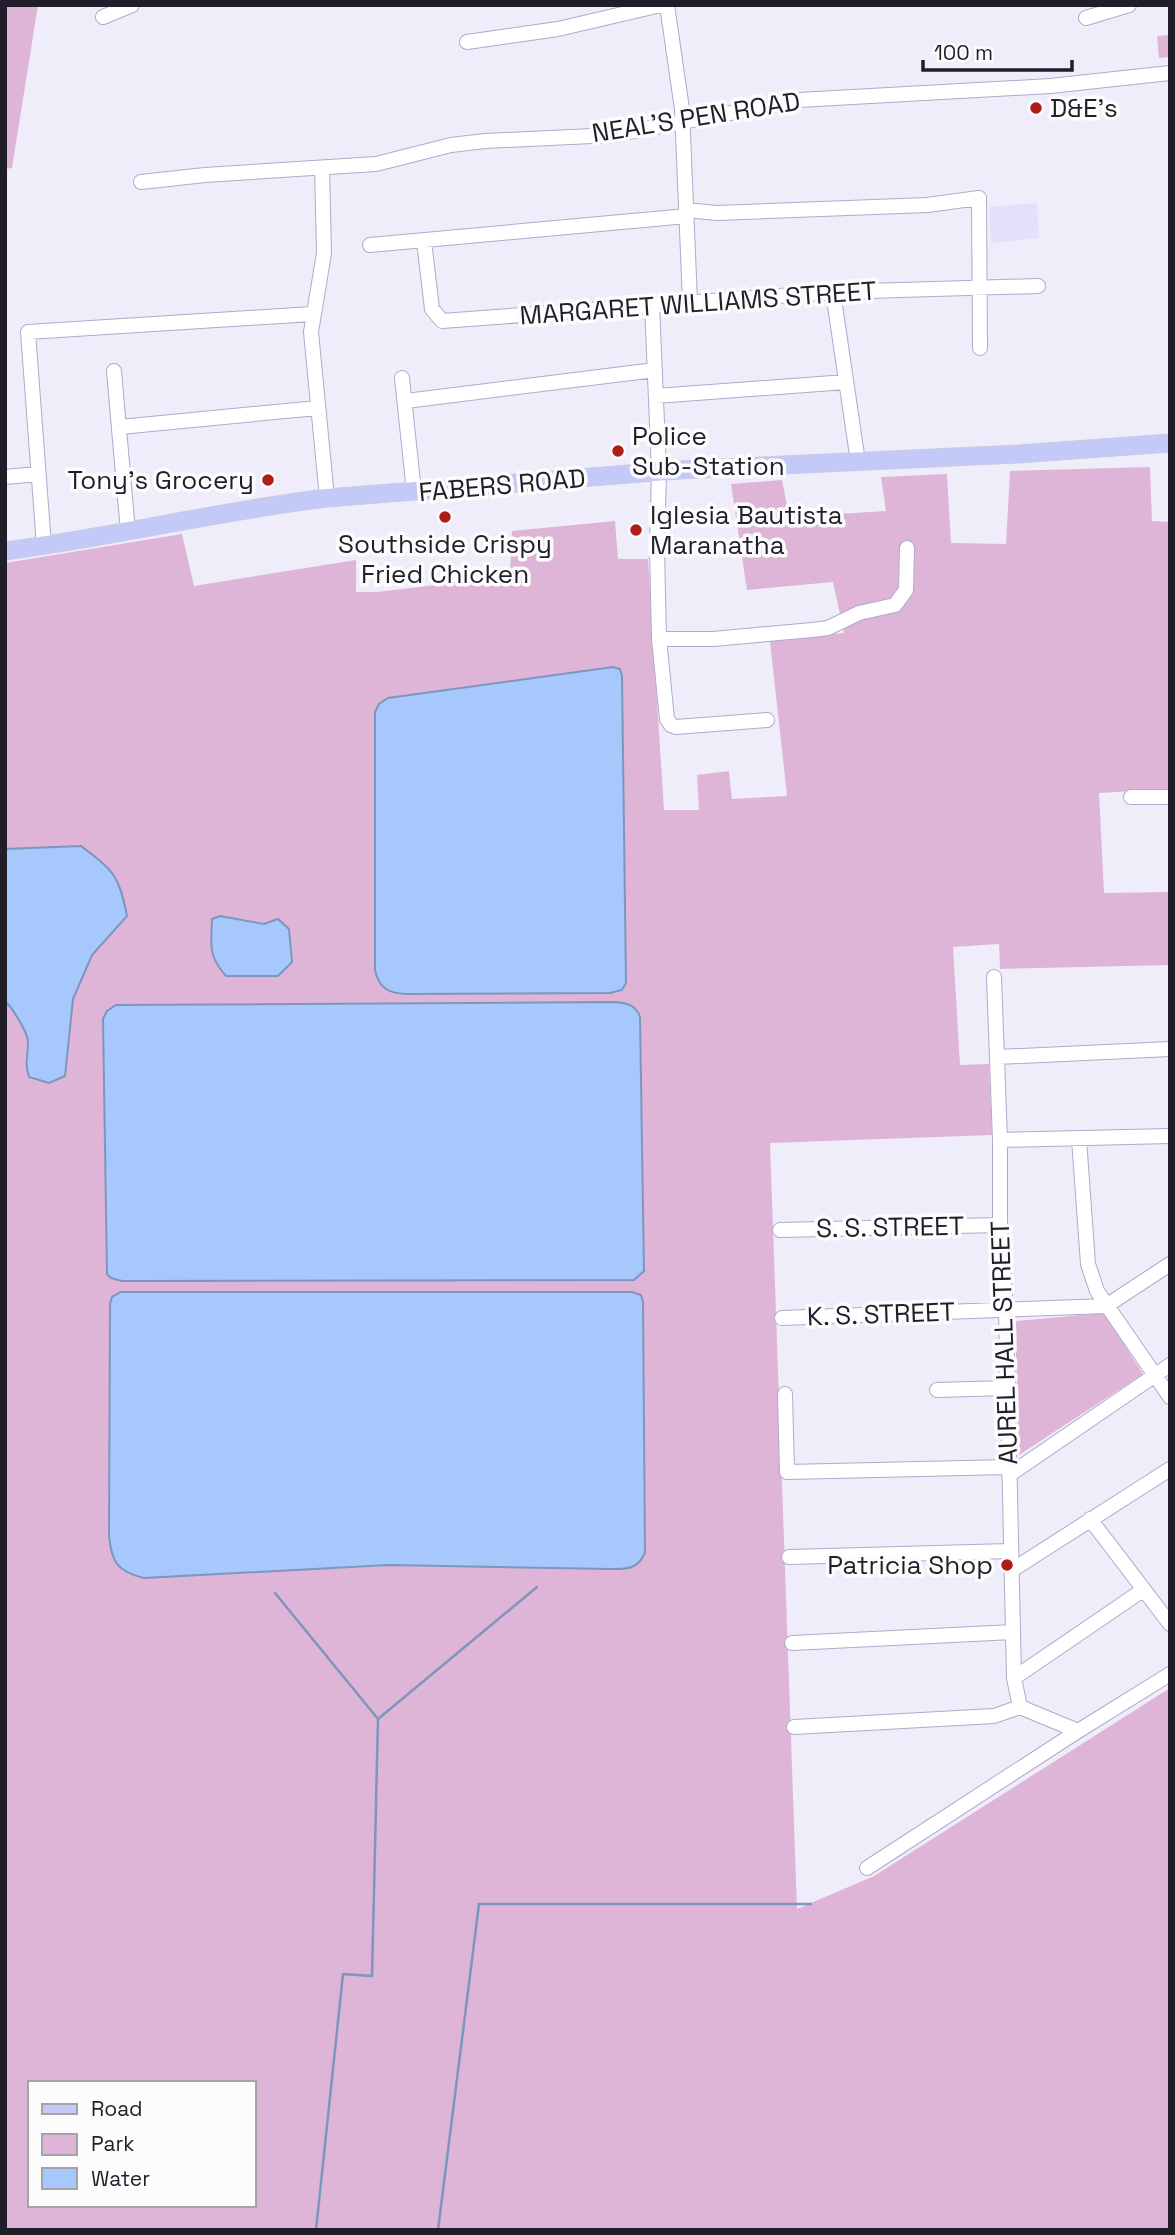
<svg xmlns="http://www.w3.org/2000/svg" width="1175" height="2235" font-family="'Space Grotesk',sans-serif">
  <rect width="100%" height="100%" fill="#f0edfb"/>
  <path fill="#e5e0f9" d="M1037,203l2,35 -48,5 -2,-36z"/>
  <path fill="#dfb5d7" fill-rule="evenodd" d="M5,5h33l-26,163 -7,1z
    M1170,35v22l-11,1 -2,-22z
    M1150,467l2,54 18,1v267l-71,4 5,100 66,-1v73l-170,4 -1,-25 -46,3 7,118 29,-1 3,71 -222,8 27,766 77,-33 296,-188v542h-1165v-1229l6,5 17,33 -3,23 39,14 9,-77 19,-44 35,-39 -46,-70 -76,3v-286l177,-29 12,52 162,-26v32h21l133,-16 2,-45 103,-10 3,38h30l16,251h35l-2,-35 32,-4 3,28 55,-3 -17,-155 74,-8 -11,-51 -86,8 -16,-106 51,-4 7,37 97,-6 -5,-34 66,-3 4,69 55,1 4,-73zM613,667l7,2 2,7 4,307 -4,7 -12,3h-218l-15,-13 -2,-10v-258l4,-8 9,-6zM244,919l20,5 -17,51 -21,1zM615,1002c12,1 21,3 25,15l4,254 -15,9 -507,1 -11,-2 -4,-5 -4,-255 13,-14zM121,1292h511l9,3 2,7 2,251 -501,25 -16,-4 -19,-39 1,-231 2,-7zM30,2083h224v122h-224z
    M1104,1313l39,61 -124,81 -4,-134z"/>
  <path fill="#a6c8fc" stroke="#7e95bd" stroke-width="2" d="M613,667l7,2 2,7 4,307 -4,7 -12,3 -204,1c-17,-1 -27,-5 -31,-24v-258l4,-8 9,-6z
    M81,846c33,25 38,29 46,70l-35,39 -19,44 -8,77 -16,7 -20,-6c-5,-17 -1,-20 -1,-35 0,-9 -16,-35 -23,-41v-152z
    M220,916l44,8 14,-5 11,10 3,33 -14,14h-52c-18,-20 -15,-31 -14,-57z
    M615,1002c12,1 21,3 25,15l4,254 -10,9 -512,1 -11,-3 -4,-4 -4,-255 4,-8 9,-6z
    M121,1292h511l9,3 2,7 2,251c-8,17 -18,16 -35,16l-221,-4 -245,13c-26,-6 -33,-16 -35,-43l1,-231 2,-7z"/>
  <g fill="none" stroke-linecap="round" stroke-linejoin="round">
    <path stroke="#7e95bd" stroke-width="2.5" d="M275,1593l103,126 -6,257 -29,-2 -27,256
      M378,1719l159,-132
      M438,2230l41,-326h332"/>
    <g stroke="#b1a9ca" stroke-width="16">
      <path id="minor" d="M667,5l15,104 8,193
        M103,17l29,-12
        M1086,18l43,-13
        M467,42l91,-13 103,-24
        M322,168l2,85 -13,79 16,166
        M141,182l64,-7 171,-11 75,-19 34,-4 128,-6 186,-35 251,-14 120,-13
        M686,210l31,3 210,-8 52,-7 1,150
        M424,241l8,68 10,12 391,-29 205,-6
        M370,245l317,-29
        M833,292l25,170
        M652,305l7,166 -2,77 2,91 8,80 4,6 5,2 91,-7
        M114,371l14,161
        M402,378l12,114
        M656,396l190,-14
        M406,401l249,-31
        M120,427l197,-19
        M5,477l33,-3
        M44,546l-16,-214 284,-18
        M659,639h54l99,-9 16,-2 31,-15 36,-8 11,-15 1,-42
        M1131,797h39
        M994,977l6,163v85l6,85 8,368 6,29
        M998,1057l172,-8
        M1079,1139l9,125 9,27 73,106
        M1000,1140l170,-4
        M780,1230l220,-5
        M782,1318l324,-12 64,-42
        M937,1390l70,-2
        M785,1394l2,78 222,-5
        M1009,1475l161,-110
        M1090,1519l80,105
        M789,1557l221,-6
        M1012,1570l158,-101
        M792,1643l221,-11
        M1014,1678l129,-88
        M1020,1707l58,24
        M794,1727l200,-11 26,-9
        M867,1868l211,-137 92,-57"/>
    </g>
    <g stroke="#ceced0" stroke-width="19">
      <path id="major" d="M5,551c108,-14 214,-40 322,-53l352,-28 340,-16 151,-11"/>
    </g>
    <use href="#minor" stroke="#fff" stroke-width="14"/>
    <use href="#major" stroke="#c3caf7" stroke-width="18"/>
  </g>
  <g fill="#ae1d19" stroke="#fcfcfc" stroke-width="2.5">
    <circle cx="1036" cy="108" r="7"/>
    <circle cx="618" cy="451" r="7"/>
    <circle cx="268" cy="480" r="7"/>
    <circle cx="445" cy="517" r="7"/>
    <circle cx="636" cy="530" r="7"/>
    <circle cx="1007" cy="1565" r="7"/>
  </g>
  <g text-anchor="middle" stroke-width="7" stroke-linejoin="round" paint-order="stroke">
    <g font-size="26" fill="#211e2a" stroke="#fcfcfc" text-anchor="start">
      <text x="1050" y="117">D&amp;E's</text>
      <text x="632" y="445">Police<tspan x="632" dy="30">Sub-Station</tspan></text>
      <text x="254" y="489" text-anchor="end">Tony's Grocery</text>
      <text x="650" y="524">Iglesia Bautista<tspan x="650" dy="30">Maranatha</tspan></text>
      <text x="445" y="553" text-anchor="middle">Southside Crispy<tspan x="445" dy="30">Fried Chicken</tspan></text>
      <text x="993" y="1574" text-anchor="end">Patricia Shop</text>
    </g>
    <g font-size="26" fill="#211e2a" stroke="#fcfcfc">
      <text transform="translate(696 117) rotate(-9)" y="9">NEAL'S PEN ROAD</text>
      <text transform="translate(698 303) rotate(-4)" y="9">MARGARET WILLIAMS STREET</text>
      <text transform="translate(502 485) rotate(-5)" y="9">FABERS ROAD</text>
      <text transform="translate(890 1227) rotate(-1)" y="9">S. S. STREET</text>
      <text transform="translate(881 1314) rotate(-2)" y="9">K. S. STREET</text>
      <text transform="translate(1004 1343) rotate(-92)" y="9">AUREL HALL STREET</text>
    </g>
  </g>
  <rect width="1175" height="2235" fill="none" stroke="#211e2a" stroke-width="14"/>
  <rect x="28" y="2081" width="228" height="126" fill="#fcfcfc" stroke="#a4a3a8" stroke-width="2"/>
  <rect x="42" y="2104" width="35" height="10" fill="#c3caf7" stroke="#a4a3a8" stroke-width="2"/>
  <text x="91" y="2116" font-size="21" fill="#211e2a">Road</text>
  <rect x="42" y="2134" width="35" height="21" fill="#dfb5d7" stroke="#a4a3a8" stroke-width="2"/>
  <text x="91" y="2151" font-size="21" fill="#211e2a">Park</text>
  <rect x="42" y="2168" width="35" height="21" fill="#a6c8fc" stroke="#a4a3a8" stroke-width="2"/>
  <text x="91" y="2186" font-size="21" fill="#211e2a">Water</text>
  <path d="M923 60v10h149v-10" fill="none" stroke="#211e2a" stroke-width="3.5"/>
  <text x="934" y="60" font-size="21" fill="#211e2a" stroke="#fcfcfc" stroke-width="5" paint-order="stroke">100 m</text>
</svg>
